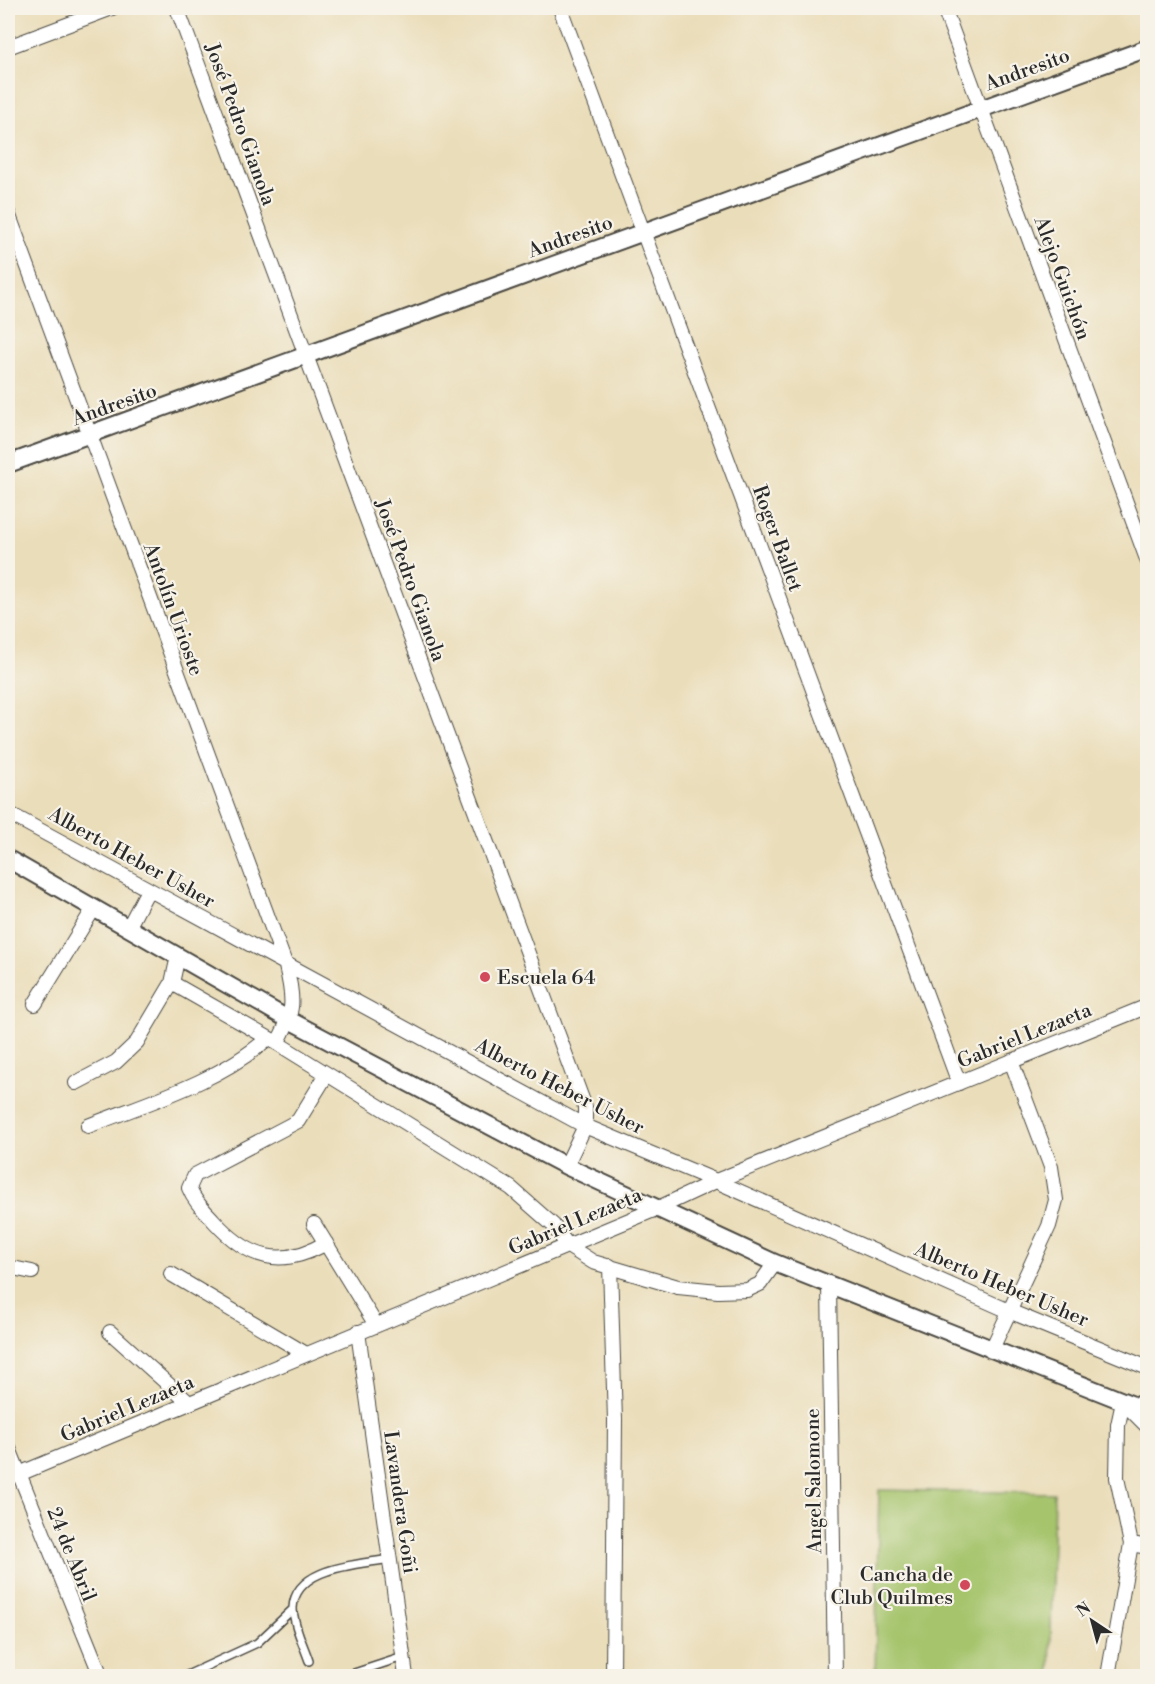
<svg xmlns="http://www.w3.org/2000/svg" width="1155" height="1684" font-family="'Libre Bodoni',serif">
  <rect width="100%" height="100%" fill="#f7f3e8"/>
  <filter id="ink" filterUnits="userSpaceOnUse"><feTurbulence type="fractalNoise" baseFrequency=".0167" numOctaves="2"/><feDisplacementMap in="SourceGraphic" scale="12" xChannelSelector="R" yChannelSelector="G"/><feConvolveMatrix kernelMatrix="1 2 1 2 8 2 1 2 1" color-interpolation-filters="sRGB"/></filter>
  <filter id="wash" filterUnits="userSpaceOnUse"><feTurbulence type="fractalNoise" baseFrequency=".008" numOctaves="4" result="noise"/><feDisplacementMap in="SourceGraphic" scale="24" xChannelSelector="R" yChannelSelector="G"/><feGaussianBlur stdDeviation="1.35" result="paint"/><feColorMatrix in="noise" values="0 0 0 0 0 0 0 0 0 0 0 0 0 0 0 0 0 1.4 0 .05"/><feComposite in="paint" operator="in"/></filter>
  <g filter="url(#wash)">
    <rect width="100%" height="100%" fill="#eaddb9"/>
    <path fill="#a5c46c" stroke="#68784c" stroke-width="1.5" d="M879,1490l175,3 -4,183h-175z"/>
  </g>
  <g filter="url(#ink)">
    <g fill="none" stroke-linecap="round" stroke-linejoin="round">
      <g stroke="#484640" stroke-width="10">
        <path id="service" d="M309,1661c-5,-15 -16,-37 -16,-53 2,-42 66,-43 96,-49
          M185,1676l72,-33 36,-34
          M345,1676l58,-19"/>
      </g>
      <g stroke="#484640" stroke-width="16">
        <path id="minor" d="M177,8l408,1099v19l-19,40
          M560,8l399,1075
          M944,8l204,554
          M8,47l104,-39
          M8,213l278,753c8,33 9,47 -9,77
          M8,813l577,313 131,55 293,130 139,57
          M128,928l20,-38
          M178,956l-6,27 105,60 234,145 42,37 15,21 25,16 85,25 40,4 29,-1 13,-6 15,-21
          M35,1004l59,-96
          M76,1083l40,-21 21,-20 35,-59
          M88,1126c61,-24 130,-44 179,-87
          M314,1224l62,101
          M326,1243c-45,26 -78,16 -112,-22 -10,-11 -20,-20 -25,-33l6,-13 103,-54 29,-47
          M610,1266l5,154 -2,256
          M8,1267l24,5
          M171,1274l135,80
          M829,1285l6,391
          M110,1332l79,71
          M358,1332l48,344
          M991,1351l58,-125 7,-26 -5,-33 -40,-106
          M1123,1402l25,25
          M8,1446l93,230
          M19,1474l637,-265 60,-28 432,-175
          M1131,1544l17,3
          M1108,1676l23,-132 -14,-66 1,-53 5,-23"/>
      </g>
      <g stroke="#484640" stroke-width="20">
        <path id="tertiary" d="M8,464l1140,-416
          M8,859l283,162 275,145 209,97 373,148"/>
      </g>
      <use href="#service" stroke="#fff" stroke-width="7"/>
      <use href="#minor" stroke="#fff" stroke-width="14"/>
      <use href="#tertiary" stroke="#fff" stroke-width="16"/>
    </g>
  </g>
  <g fill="#d1495b" stroke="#f7f3e8" stroke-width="2">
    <circle cx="485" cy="977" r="6"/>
    <circle cx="965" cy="1585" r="6"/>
  </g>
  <g text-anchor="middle" stroke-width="4.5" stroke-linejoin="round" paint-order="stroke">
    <g font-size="20" fill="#2b2b2b" stroke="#f7f3e8">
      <text transform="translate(1027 69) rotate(-20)" y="7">Andresito</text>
      <text transform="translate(241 124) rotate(70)" y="7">José Pedro Gianola</text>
      <text transform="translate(570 236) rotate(-20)" y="7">Andresito</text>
      <text transform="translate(1063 278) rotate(70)" y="7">Alejo Guichón</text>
      <text transform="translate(114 404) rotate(-20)" y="7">Andresito</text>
      <text transform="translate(778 538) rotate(70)" y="7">Roger Ballet</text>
      <text transform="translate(411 580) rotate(70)" y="7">José Pedro Gianola</text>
      <text transform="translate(174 609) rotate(70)" y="7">Antolín Urioste</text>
      <text transform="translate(132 857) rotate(29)" y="7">Alberto Heber Usher</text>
      <text transform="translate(1024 1035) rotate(-22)" y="7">Gabriel Lezaeta</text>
      <text transform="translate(560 1086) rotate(27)" y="7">Alberto Heber Usher</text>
      <text transform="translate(575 1221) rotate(-23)" y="7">Gabriel Lezaeta</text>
      <text transform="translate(1002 1284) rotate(23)" y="7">Alberto Heber Usher</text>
      <text transform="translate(127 1408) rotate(-23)" y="7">Gabriel Lezaeta</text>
      <text transform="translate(813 1481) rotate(-91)" y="7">Angel Salomone</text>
      <text transform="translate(401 1502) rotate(82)" y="7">Lavandera Goñi</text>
      <text transform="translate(72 1554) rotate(68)" y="7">24 de Abril</text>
    </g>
    <g font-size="20" fill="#2b2b2b" stroke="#f7f3e8" text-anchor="start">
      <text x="497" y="984">Escuela 64</text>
      <text x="953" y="1581" text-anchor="end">Cancha de<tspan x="953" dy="23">Club Quilmes</tspan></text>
    </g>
  </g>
  <rect width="1155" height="1684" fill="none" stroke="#f7f3e8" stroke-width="30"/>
  <g transform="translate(1092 1621) rotate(324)" stroke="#f7f3e8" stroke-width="4.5" paint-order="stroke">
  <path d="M0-4.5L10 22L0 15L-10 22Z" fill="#2b2b2b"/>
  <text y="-9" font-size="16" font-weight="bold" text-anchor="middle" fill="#2b2b2b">N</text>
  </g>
</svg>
